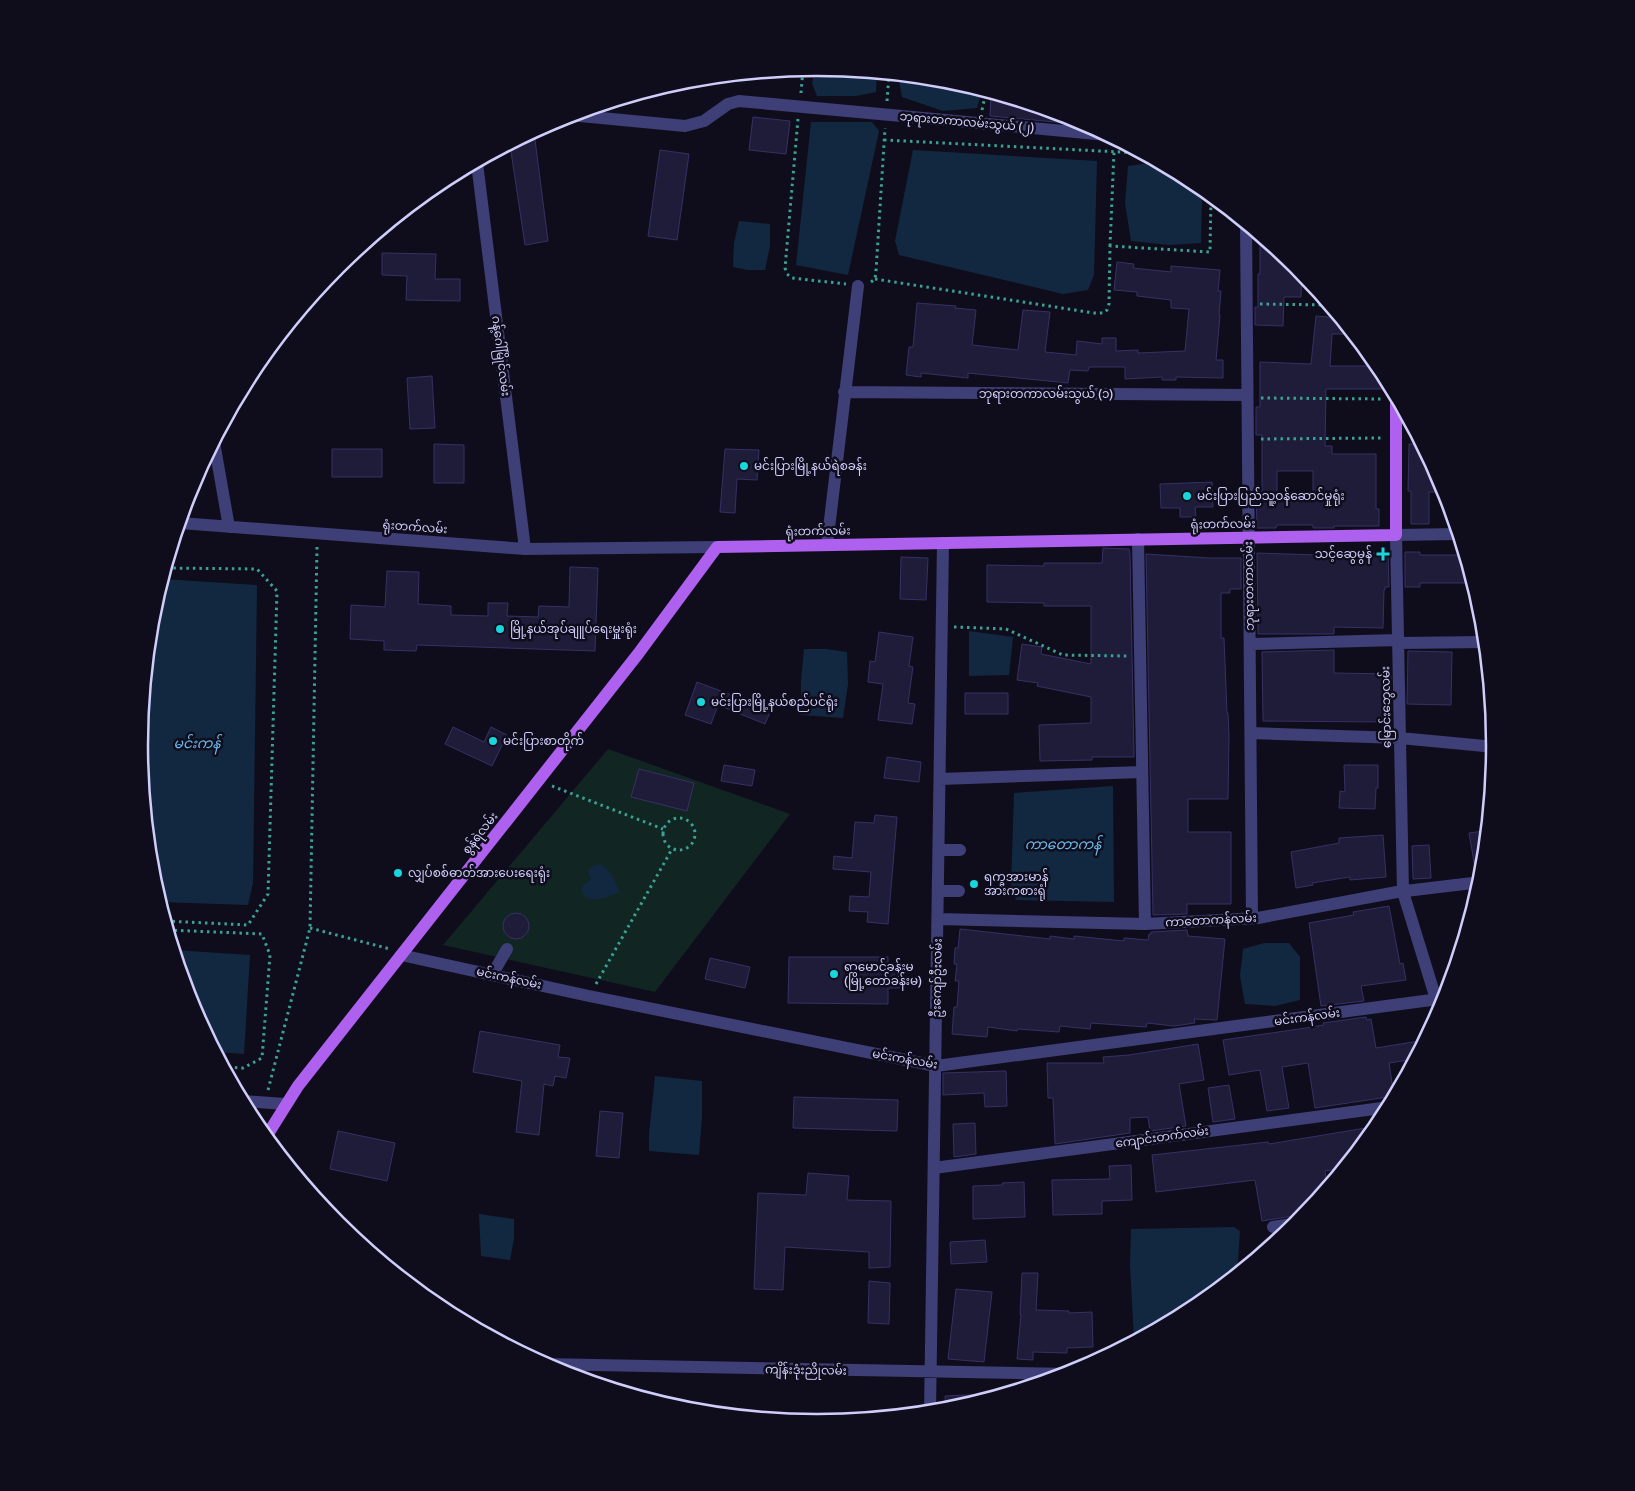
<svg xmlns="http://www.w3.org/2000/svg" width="1635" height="1491" font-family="Signika,'Noto Sans Myanmar',sans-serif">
  <rect width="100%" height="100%" fill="#0f0d1c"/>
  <path fill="#112523" d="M608,749l182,65 -135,178 -212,-47z"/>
  <path fill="#122840" d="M815,68l62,5 -1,19 -20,4h-39l-5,-13z
    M898,75l52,6 32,9 -5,18 -34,3 -41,-14z
    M811,122h61l7,9 -31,144 -52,-10z
    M913,150l184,11 -3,114 -6,15 -25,4 -164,-39 -4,-14z
    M1157,162c12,7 42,18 45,32l-1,49 -32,2 -38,-4 -6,-38 3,-37z
    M739,221l31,3v22l-5,24h-17l-15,-3 1,-24z
    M163,579l94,6 -4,298 -5,22 -88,-3 -8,-25 -12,-132 13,-132z
    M969,631l44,6 -4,38 -40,1z
    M804,649h22l21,3 1,32 -5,34 -42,-3v-34z
    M1113,786l1,116 -98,-2 -5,-14 3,-93z
    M598,864c12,3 17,18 22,28 -13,5 -32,15 -39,-2l3,-6 7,-4 -3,-9 4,-5z
    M1264,943h25l11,14v43l-25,6 -30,-2 -5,-28 3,-27z
    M174,950l76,5 -6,99 -28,-2 -25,-47z
    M655,1076l47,5v36l-3,38 -50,-4v-17z
    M479,1214l35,5v20l-4,21 -29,-4z
    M1234,1227l6,4 -3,43 -43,35 -60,32 -4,-76 1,-36z"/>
  <path fill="#1f1c3a" stroke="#363064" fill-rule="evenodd" d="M991,93l86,26 11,6 -98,-9z
    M753,117l37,4 -4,33 -37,-4z
    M534,132l14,109 -23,4 -15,-100z
    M660,150l29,4 -12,86 -29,-4z
    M1260,236l37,30 5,6 -1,25h-17l-1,29 -28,-1v-18h3v-33h2z
    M382,253l54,1 -1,25h25v22l-54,-1 1,-24 -25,-1z
    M1117,262l17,2 -1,4 38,4v-6l49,4 -2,21h3l-2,24h1l-4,45h7v18l-47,-1v3h-14v-3l-37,2v-12h-36l-1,4 -18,-1 -2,13 -100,-10v5l-47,-5v4l-15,-2 3,-28h4l4,-44 39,3 -1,2 21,2 -4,35 46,5 5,-40 27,2 -5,40 31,3 1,-14 25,3v-6h14v13l22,-1v3l47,-2 4,-42 -18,-1v-8l-34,-4v-4l-23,-2z
    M1316,316l23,2 14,16h-21l-2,32h49l4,6v17h-57l-1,57h7v8h44v55h3v17h-45v2h-21v-3h-36l-1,3h-19l-1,-36h6v-57h-6v-28h4v-45l51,2zM1277,471h36v26h-36z
    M432,376l3,52 -25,1 -3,-51z
    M434,444l30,1v38h-30z
    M1409,444h12l25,48h-17v32h-18v-33h-3z
    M332,449h50v28h-50z
    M725,449l34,1 -2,30 -20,-1 -2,34 -15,-1z
    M1212,482l1,25h-18l1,10h-16v-9h-19l-1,-24z
    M1103,548l26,1 1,5 4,203h-42v3l-52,1 -1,-36 52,-2v-26l-54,-11 1,-3 -21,-3 5,-36 20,3 -1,7 50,10v-58h-47v-3l-57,-1v-37l57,1v-3h58z
    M1405,552h15v3h45l8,28h-53v4h-15z
    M1257,553l91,3v-3h40l1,34h-4v3h-1l-1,38 -49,-1v7h-76z
    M1146,554l63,4h32v31h-11v4h-9v45h3l3,75h1l1,22 -1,64h-40v33h43v72h-44v10l-34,1z
    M901,557l27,1 -2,42 -26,-1z
    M570,567l28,1 -3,83 -178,-6 -1,6 -32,-1v-9l-34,-2 1,-34 34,2 2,-36 32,1 -1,32 33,2v9l37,1v-13h20l-1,13 31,1 1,-11 30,1z
    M879,632l34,5 -4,29 4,1 -5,36 7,1 -3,20 -34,-4 5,-36 -15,-2 2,-21 5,1z
    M1334,650v23l57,1v30h-5l-1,18 -122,-1 -1,-69z
    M1408,651l44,1 -1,53 -44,-1z
    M697,682l74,28 -6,14 -47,-19 -7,19 -26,-9z
    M965,693h43v21h-43z
    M453,727l31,15 7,-15 16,8 -15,31 -47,-22z
    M887,757l34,5 -2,20 -35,-4z
    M724,765l31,5 -3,16 -31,-5z
    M1344,765h34v23h-2l-1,21 -36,-1 1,-17 5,1z
    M639,769l55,14 -7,28 -56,-14z
    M875,815l22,2 -9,107 -21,-2 1,-10 -19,-1 1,-15 19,1 2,-25 -38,-3 1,-13 18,2 3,-36 19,1z
    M1484,831l2,11 -3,32h-7l-7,-41z
    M1383,835l3,42 -36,3v-3l-38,6 1,2 -17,3 -5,-36 48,-9v-5z
    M1429,845l2,33 -18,1 -1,-33z
    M1389,906l11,58 3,-1 3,17 -45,6 3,15 -43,5 -12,-83 45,-8 -1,-3z
    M503 926a13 13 0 1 1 26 0a13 13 0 1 1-26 0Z
    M960,929l90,10v-3l24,3v-3l50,5v-3l24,2 1,-6h2v-2l36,-2 1,6 37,3 -8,81 -23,-1 1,4 -21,3 -27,-3 -1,4 -55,-4 -1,6 -30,-3 -1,6 -41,-3 -1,2 -29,-4 -1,10 -35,-3 2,-27h3l2,-26h-4l2,-17h-3l1,-16h3z
    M789,957h99v14h12v17h-12v16l-100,-1z
    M710,958l40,9 -5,21 -40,-9z
    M1366,1017l1,3 4,-1 5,29 49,-8 -10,19 -26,4 5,33 -79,12 -7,-45 -26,4 7,41 -22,3 -7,-41 -31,5 -6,-35 76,-11 25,-4 -1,-2z
    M480,1031l80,14 -2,12 12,1 -4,20 -11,-2 -2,10 -9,-2 -5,51 -23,-3 6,-51 -49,-9z
    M1198,1044l6,36 -25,4 7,42 -36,5 -2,-14 -18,1v15l-75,11 -2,-46h-5l-1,-35h57l-1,-6 26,-2z
    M1006,1071l1,35 -22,1 -1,-14 -41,2v-22z
    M1229,1085l6,34 -22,3 -5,-34z
    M794,1097l104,3 -1,31 -104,-3z
    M600,1111l23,2 -4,45 -23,-2z
    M975,1123l1,31 -22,3 -1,-33z
    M1378,1126l-35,42 -18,3 2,17 -21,26 -44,7 -7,-41 -99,12 -4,-37 116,-13 1,2z
    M338,1131l57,12 -8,38 -57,-12z
    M1131,1165l1,35 -30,1v13l-49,1 -1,-35 58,-1 -1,-13z
    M808,1173l41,3 -2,24 44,1 -1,66 -21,1v-16l-84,-5 -2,43 -29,-1 4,-96 48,2z
    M1024,1182l1,35 -52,2v-33l30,-1 -1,-2z
    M985,1240l2,22 -36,2 -1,-22z
    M1022,1273h16l-2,37 33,1v2l23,-1 1,35 -26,1v5l-34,-1v8l-16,-1 4,-44h-1z
    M869,1281l21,2 -1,41 -21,-1z
    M956,1289l36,3 -8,70 -36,-3z
    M989,1394l1,4 -44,13 -1,-15z"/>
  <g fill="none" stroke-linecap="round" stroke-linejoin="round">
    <path stroke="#39a293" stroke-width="3" stroke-dasharray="2.5 4" stroke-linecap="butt" d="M801,93l2,-24
      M887,101l2,-26
      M982,110l4,-19
      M798,119l-13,149 2,6 5,4 54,6
      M884,140l256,13
      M1110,246l4,-94
      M875,279l219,34h9l4,-3 2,-6 1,-58 100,6 1,-56
      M871,282l4,-3 1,-8 9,-143
      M1260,304l69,1
      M1261,398l122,1
      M1261,439l121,-1
      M954,627l52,2 57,26 64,1
      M552,786l111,43
      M663 834a16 16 0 1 1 32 0a16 16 0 1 1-32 0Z
      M166,921l82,4 20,-31 9,-303 -20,-22 -91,-1
      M310,928l80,21
      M168,930l94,4 8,21 -8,103 -19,10 -19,-1
      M596,984l76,-135
      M268,1090l42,-162 7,-381"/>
    <path stroke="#3d3f76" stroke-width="12" d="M570,115l115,11 19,-5 24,-17 11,-3 368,34
      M477,163l48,386
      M1246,224l6,694
      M844,392l403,3
      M214,442l15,85
      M180,523l345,26 192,-2
      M1138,539l7,385
      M827,545l31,-259
      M1398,643l87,-1
      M1250,644l148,-4
      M1251,733l149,5 95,9
      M940,779l202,-7
      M939,850h21
      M938,891h21
      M938,919l207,5 113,-6 139,-26 84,-10
      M401,955l188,41 347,70 510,-68
      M492,975l15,-26
      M1440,1012l-37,-120 -7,-357 62,-1
      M243,1101l42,3
      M934,1168l455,-61
      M1273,1227l25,-4
      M543,1364l527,10
      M930,1412l13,-869"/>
    <path stroke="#ae60ee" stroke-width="12" d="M266,1137l32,-51 340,-432 79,-107 679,-12v-139"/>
  </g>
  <g fill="#18d6db" stroke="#0f0d1c" stroke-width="2">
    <circle cx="744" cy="466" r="5"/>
    <circle cx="1187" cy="496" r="5"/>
    <path d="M1380.5 546.5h5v5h5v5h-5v5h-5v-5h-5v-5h5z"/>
    <circle cx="500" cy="629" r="5"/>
    <circle cx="701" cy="702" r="5"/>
    <circle cx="493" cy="741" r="5"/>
    <circle cx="398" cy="873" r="5"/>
    <circle cx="974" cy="884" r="5"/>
    <circle cx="834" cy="974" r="5"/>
  </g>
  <g text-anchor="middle" stroke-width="5" stroke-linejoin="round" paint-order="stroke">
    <g font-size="12" fill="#cfcdfa" stroke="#0f0d1c">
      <text transform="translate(967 122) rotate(5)" y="4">ဘုရားတကာလမ်းသွယ် (၂)</text>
      <text transform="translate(501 356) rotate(83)" y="4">ဂန့်ဂေါ်မြိုင်လမ်း</text>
      <text x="1046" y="398">ဘုရားတကာလမ်းသွယ် (၁)</text>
      <text transform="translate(1223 524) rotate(-1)" y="4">ရုံးတက်လမ်း</text>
      <text transform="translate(415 527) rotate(4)" y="4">ရုံးတက်လမ်း</text>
      <text transform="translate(818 531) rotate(-1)" y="4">ရုံးတက်လမ်း</text>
      <text transform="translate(1249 586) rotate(-91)" y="4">ဘုရားတကာလမ်း</text>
      <text transform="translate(1386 707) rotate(-91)" y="4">မြောင်းဘွေလမ်း</text>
      <text transform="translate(480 833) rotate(-52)" y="4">စွန်ရဲလမ်း</text>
      <text transform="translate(1211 920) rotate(-3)" y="4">ကာတောကန်လမ်း</text>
      <text transform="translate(509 978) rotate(12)" y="4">မင်းကန်လမ်း</text>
      <text transform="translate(937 978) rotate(-89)" y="4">ဦးကျော်ဦးလမ်း</text>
      <text transform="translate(1307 1017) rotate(-8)" y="4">မင်းကန်လမ်း</text>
      <text transform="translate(905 1059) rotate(10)" y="4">မင်းကန်လမ်း</text>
      <text transform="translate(1162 1137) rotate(-8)" y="4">ကျောင်းတက်လမ်း</text>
      <text transform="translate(806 1370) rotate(1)" y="4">ကျိန်းဒုံးညိုလမ်း</text>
    </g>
    <g font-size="12" fill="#cfcdfa" stroke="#0f0d1c" text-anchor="start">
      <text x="754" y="470">မင်းပြားမြို့နယ်ရဲစခန်း</text>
      <text x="1197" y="500">မင်းပြားပြည်သူ့ဝန်ဆောင်မှုရုံး</text>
      <text x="1372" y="558" text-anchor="end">သင့်ဆွေမွန်</text>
      <text x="510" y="633">မြို့နယ်အုပ်ချူပ်ရေးမှူးရုံး</text>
      <text x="711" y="706">မင်းပြားမြို့နယ်စည်ပင်ရုံး</text>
      <text x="503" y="745">မင်းပြားစာတိုက်</text>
      <text x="408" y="877">လျှပ်စစ်ဓာတ်အားပေးရေးရုံး</text>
      <text x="984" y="881">ရက္ခအားမာန်<tspan x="984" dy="14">အားကစားရုံ</tspan></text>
      <text x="844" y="971">ရာမောင်ခန်းမ<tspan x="844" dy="14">(မြို့တော်ခန်းမ)</tspan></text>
    </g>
    <g font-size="14" font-style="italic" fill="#67baee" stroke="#0f0d1c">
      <text x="197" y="748">မင်းကန်</text>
      <text x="1063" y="849">ကာတောကန်</text>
    </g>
  </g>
  <path d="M0 0H1635V1491H0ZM148 745a669 669 0 1 1 1338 0a669 669 0 1 1-1338 0Z" fill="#0f0d1c" fill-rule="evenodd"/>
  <path fill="none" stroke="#cfcdfa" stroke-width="2.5" d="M148 745a669 669 0 1 1 1338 0a669 669 0 1 1-1338 0Z"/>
</svg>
